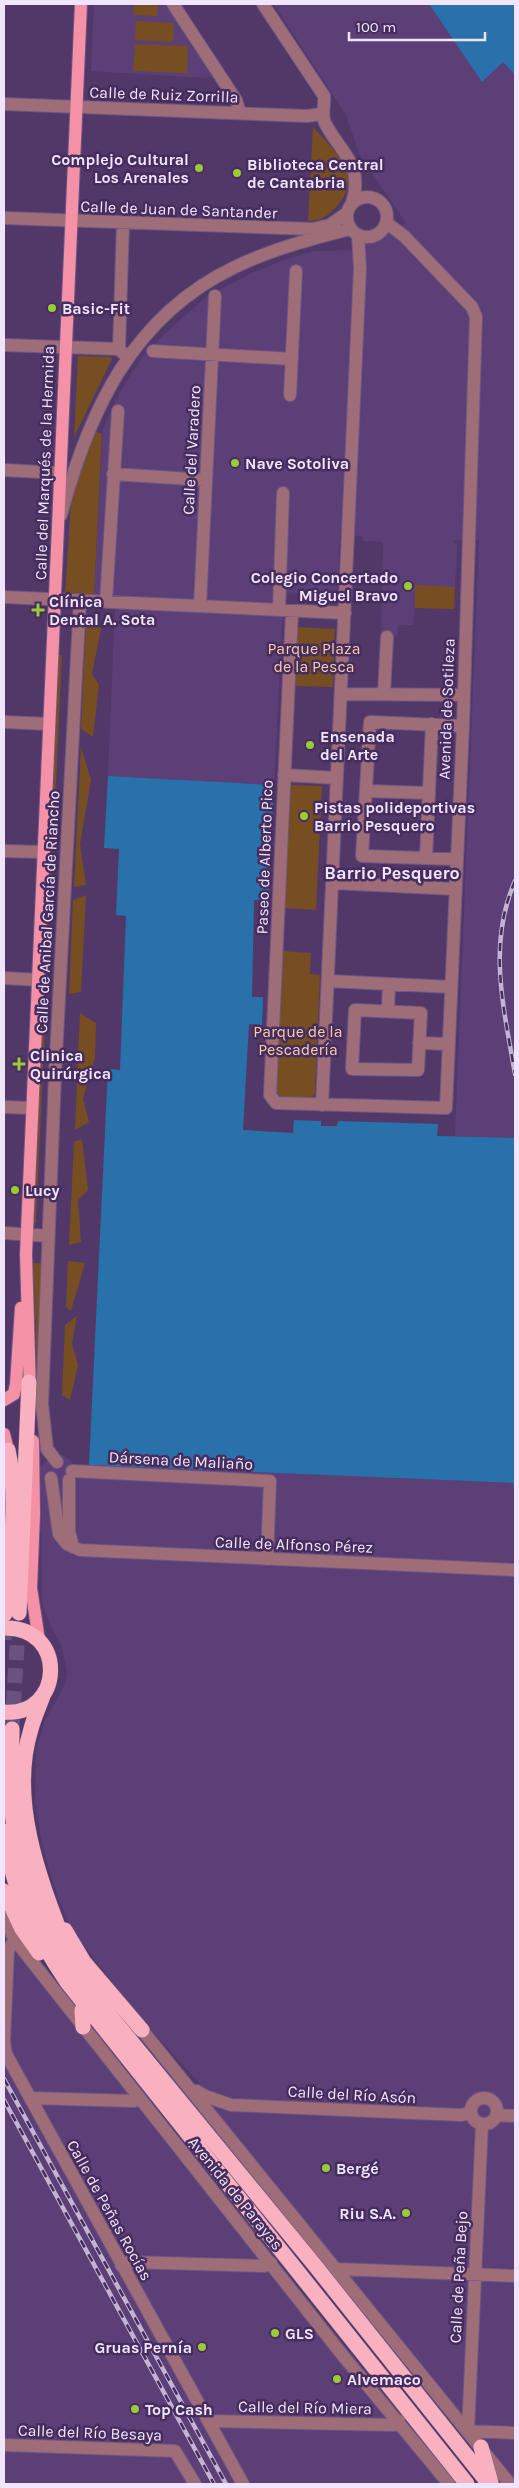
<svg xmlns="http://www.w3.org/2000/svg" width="519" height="2488" font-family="Karla,sans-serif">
  <rect width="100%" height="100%" fill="#513869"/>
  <path fill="#5d3f78" d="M94,4h72l47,71 -8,3 -114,-7z
    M274,4h155l53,78 21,-20 12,13v1063l-60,-2 24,-596h-25l3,6 -3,63 -39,-1 -2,17h-15l-1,12h-16l2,-95 -20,-1 -1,-5 -22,-1 -3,60 -50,-2 -5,33 -8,159 -166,-9 7,-168 -22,-1 10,-178 17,-37 21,-33 15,-17 50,-45 46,-24 35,-14 27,-8 39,-1 53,-27 -46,-67 -14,-41z
    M54,1452l13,6 10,9h12v-2l426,18v1001h-15l-173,-218 -136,-166 17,-11 -6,-3 -68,-75 -46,-60 -20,-30 -10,-23 -15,-49 -8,-47 1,-54 9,-27 20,-37 2,-12 -5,-25 -12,-22 -8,-24 -1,-134z
    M4,1902l27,52 425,530h-452z"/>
  <path fill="#764e22" d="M134,4h24l-1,12 -24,-1z
    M136,21l38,2 -1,19 -38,-2z
    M135,44l53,2 -1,27 -54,-2z
    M313,127c22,25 53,49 22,81 -7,8 -16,14 -27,13z
    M78,356l32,1 2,2 -38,78z
    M92,430l10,4 -8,161 -29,-1 6,-91z
    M415,585l40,2 -1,22 -39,-1z
    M86,622l15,6 -9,46 7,11 -6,52 -12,-8z
    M295,627l40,2 -2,58 -41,-1z
    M59,655h3l-13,279h-3z
    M81,747l10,33 -11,64 6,41 -12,2z
    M289,785l33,1 -6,124 -32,-2z
    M86,895l-5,97 -12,2 4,-94z
    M282,951l29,2 -1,21 10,1 -5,119 -5,5 -28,-2 -7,-6z
    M43,1004h3l-10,219h-2z
    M80,1013l16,10 -1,35 -12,41 6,23 -14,8z
    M82,1139l6,51 -10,10 3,42 -12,3 5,-103z
    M68,1261l17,2 -14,48 -5,-4z
    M33,1263h9l-5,136h-2l1,-65z
    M77,1316l-5,28 6,21 -8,35 -8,-5 3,-70z"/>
  <path fill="#2971ab" d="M429,4h86v71l-12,-13 -21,20z
    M108,776l166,9 -6,115h-14v2l-2,95h11l-1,28 -13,-1 -6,106 50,3 1,-13 27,1v5h16l1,-5 100,3 -1,12 78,2v345l-426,-18 19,-396 12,1 6,-154 -10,-1 3,-66 -15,-1z"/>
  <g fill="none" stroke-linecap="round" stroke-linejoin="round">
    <path stroke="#69527f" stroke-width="15" stroke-dasharray="15 8" stroke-linecap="butt" d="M4,1640l1,-25
      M12,1729l7,-116"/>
    <g stroke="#6e5784" stroke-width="14">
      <path id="minor" d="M173,4l63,96 4,13
        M263,4l61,92c1,10 -3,18 1,27 16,31 39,40 27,80
        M4,104l303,12 15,-2
        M347 217a20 20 0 1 1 40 0a20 20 0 1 1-40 0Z
        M4,218l309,11 17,-4 17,-12
        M123,223l-4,126 8,8
        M4,345l115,4
        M153,351l139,8
        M290,395l6,-124
        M4,470l56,3
        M113,474l93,6
        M61,515c28,-104 71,-199 174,-248 37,-18 76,-28 115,-38
        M4,597l341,16
        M106,601l12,-190
        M200,606l15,-310
        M279,610l4,-117
        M292,611l-22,484 6,8 170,5 17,-382 13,-409 -4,-10 -68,-71 -17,-13
        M342,694l121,1
        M384,694l3,-57
        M4,722l45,2
        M284,775l53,3
        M366,791l63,2
        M4,851l39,1
        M426,858l6,-134
        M456,859l-94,-3 8,-134 93,4
        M333,883l122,6
        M4,978l34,2
        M329,981l122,6
        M355,1010l66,3 -3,57 -66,-1z
        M388,1010l1,-26
        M419,1043l30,1
        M322,1105l38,-837 -2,-33
        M4,1107l28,1
        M4,1233l44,3
        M57,1462l-10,-13 -5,-45 13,-329 25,-475
        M72,1471l198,10 -3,78
        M51,1478l8,56 8,10 13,6 435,20
        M69,1480v51l4,16
        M4,1918l11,22 329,417 105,127
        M15,1940l-7,10 -4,91 2,13 237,430
        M142,2030l368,454
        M197,2091l8,5 26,9 230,10 10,-2
        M30,2098l104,3 5,-2
        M471 2111a13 13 0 1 1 26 0a13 13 0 1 1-26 0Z
        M496,2115l19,1
        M482,2124l-14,307 47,2
        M121,2265l8,-3 135,4 7,-3
        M338,2269l177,7
        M209,2421l185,4 5,-4
        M4,2445l171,6 20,33"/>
    </g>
    <g stroke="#6e5784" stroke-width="14">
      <path id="major" d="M30,1391l-4,-137 55,-1250
        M4,1400l10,-6 2,-10 5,-76
        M4,1434l4,16
        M33,1441l1,73 -3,74 8,52"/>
    </g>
    <g stroke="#6e5784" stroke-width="16">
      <path id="highway" d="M19,1613l10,-231
        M5,1614c4,-51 14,-114 3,-164
        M4,1628c64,-2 60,89 0,84
        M44,1693c-4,12 -10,24 -13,36 -22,71 8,148 33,213
        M12,1729c0,27 -2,56 0,83 5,60 31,112 63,161l238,290 176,221
        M4,1831c6,55 32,105 63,151l400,502
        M4,1891l18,38 17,24
        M65,1930l19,32 58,68
        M82,2010l1,17
        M481,2447l10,36"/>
    </g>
    <use href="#minor" stroke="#9f6d77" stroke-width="12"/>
    <use href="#major" stroke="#f591a6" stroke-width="12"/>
    <use href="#highway" stroke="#fab1bf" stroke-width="15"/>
    <g stroke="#c4b4d3" stroke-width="4.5">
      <path id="rail" d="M515,881c-28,64 -11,128 0,193
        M4,2079l222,405
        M4,2100l210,384"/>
    </g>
    <use href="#rail" stroke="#472d5e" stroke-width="2.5" stroke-dasharray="8" stroke-linecap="butt"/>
  </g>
  <g fill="#99cb36" stroke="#472d5e" stroke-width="2">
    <circle cx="199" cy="168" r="5"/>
    <circle cx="237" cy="173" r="5"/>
    <circle cx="52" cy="308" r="5"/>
    <circle cx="235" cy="463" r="5"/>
    <circle cx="408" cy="586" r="5"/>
    <path d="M35.5 602.5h5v5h5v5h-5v5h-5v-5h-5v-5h5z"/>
    <circle cx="310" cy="745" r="5"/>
    <circle cx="304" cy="816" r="5"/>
    <path d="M16.5 1056.5h5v5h5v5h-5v5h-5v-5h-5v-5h5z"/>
    <circle cx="15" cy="1190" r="5"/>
    <circle cx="326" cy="2168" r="5"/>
    <circle cx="406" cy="2213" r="5"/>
    <circle cx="275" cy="2333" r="5"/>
    <circle cx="202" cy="2347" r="5"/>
    <circle cx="337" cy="2379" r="5"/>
    <circle cx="135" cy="2409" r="5"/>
  </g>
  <g text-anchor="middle" stroke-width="5" stroke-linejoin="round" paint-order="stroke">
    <g font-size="16" fill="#f1e5fd" stroke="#472d5e">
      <text transform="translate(164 94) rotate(2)" y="6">Calle de Ruiz Zorrilla</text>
      <text transform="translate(179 209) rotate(2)" y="6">Calle de Juan de Santander</text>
      <text transform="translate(191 450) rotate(-87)" y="6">Calle del Varadero</text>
      <text transform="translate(44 463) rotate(-88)" y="6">Calle del Marqués de la Hermida</text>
      <text transform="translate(446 709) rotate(-88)" y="6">Avenida de Sotileza</text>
      <text transform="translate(264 857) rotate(-88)" y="6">Paseo de Alberto Pico</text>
      <text transform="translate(47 912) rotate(-87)" y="6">Calle de Anibal García de Riancho</text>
      <text transform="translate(181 1460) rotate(3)" y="6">Dársena de Maliaño</text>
      <text transform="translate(294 1544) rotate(2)" y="6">Calle de Alfonso Pérez</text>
      <text transform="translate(352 2094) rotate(3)" y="6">Calle del Río Asón</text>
      <text transform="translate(236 2193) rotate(51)" y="6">Avenida de Parayas</text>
      <text transform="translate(110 2210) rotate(61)" y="6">Calle de Peñas Rocías</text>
      <text transform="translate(458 2277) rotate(-87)" y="6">Calle de Peña Bejo</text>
      <text transform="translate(305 2407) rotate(1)" y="6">Calle del Río Miera</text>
      <text transform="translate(90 2432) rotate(2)" y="6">Calle del Río Besaya</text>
    </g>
    <g font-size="16" font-weight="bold" fill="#f1e5fd" stroke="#472d5e" text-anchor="start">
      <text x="189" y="165" text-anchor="end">Complejo Cultural<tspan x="189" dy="18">Los Arenales</tspan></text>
      <text x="247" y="170">Biblioteca Central<tspan x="247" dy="18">de Cantabria</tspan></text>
      <text x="62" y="314">Basic-Fit</text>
      <text x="245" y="469">Nave Sotoliva</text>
      <text x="398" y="583" text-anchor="end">Colegio Concertado<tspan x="398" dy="18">Miguel Bravo</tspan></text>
      <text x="49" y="607">Clínica<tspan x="49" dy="18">Dental A. Sota</tspan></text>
      <text x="320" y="742">Ensenada<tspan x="320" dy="18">del Arte</tspan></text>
      <text x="314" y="813">Pistas polideportivas<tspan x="314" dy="18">Barrio Pesquero</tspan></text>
      <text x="30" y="1061">Clinica<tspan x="30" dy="18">Quirúrgica</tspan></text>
      <text x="25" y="1196">Lucy</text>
      <text x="336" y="2174">Bergé</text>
      <text x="396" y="2219" text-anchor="end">Riu S.A.</text>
      <text x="285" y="2339">GLS</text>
      <text x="192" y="2353" text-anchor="end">Gruas Pernía</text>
      <text x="347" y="2385">Alvemaco</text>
      <text x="145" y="2415">Top Cash</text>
    </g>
    <g font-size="16" fill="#f6cea6" stroke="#472d5e">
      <text x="314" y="654">Parque Plaza<tspan x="314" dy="18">de la Pesca</tspan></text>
      <text x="298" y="1037">Parque de la<tspan x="298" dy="18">Pescadería</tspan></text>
    </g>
    <g font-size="18" font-weight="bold" fill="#f1e5fd" stroke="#472d5e">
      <text x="392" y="879">Barrio Pesquero</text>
    </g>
  </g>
  <rect width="519" height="2488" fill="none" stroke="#f1e5fd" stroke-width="10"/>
  <path d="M349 32v8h136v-8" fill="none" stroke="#f1e5fd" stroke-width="2.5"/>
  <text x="356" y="32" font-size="15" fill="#f1e5fd" stroke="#472d5e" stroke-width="4" paint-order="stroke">100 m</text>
</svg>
